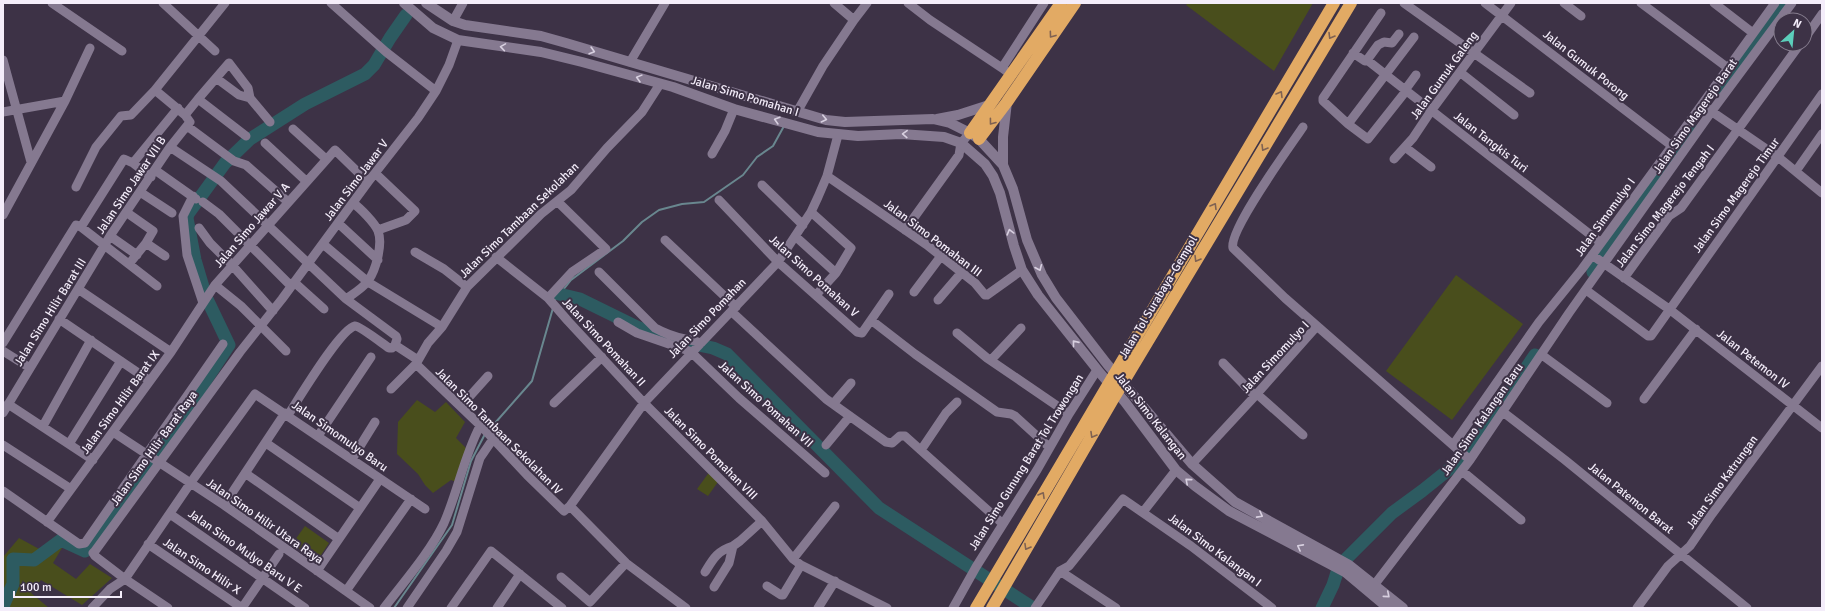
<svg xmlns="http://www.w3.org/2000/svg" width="1825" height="611" font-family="Signika,sans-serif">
  <rect width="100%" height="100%" fill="#3d3246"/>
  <path fill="#494e1c" d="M1188,3h125l-39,68 -88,-66z
    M1456,275l67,49 -71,96 -66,-49z
    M417,400l18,12 11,-10 19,20 -9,16 13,13 -11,32 -7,-3 -18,13 -8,-8 -7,-11 -21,-20 1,-32z
    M710,471l10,8 -12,17 -11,-7z
    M305,526l24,17 -12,18 -25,-17z
    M19,538l22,12 9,-10 12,8 -9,15 23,16 14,-15 22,14 -30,27 -41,-25 -10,13 18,15h-46v-51z"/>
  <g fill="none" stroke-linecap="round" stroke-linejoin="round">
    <path stroke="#69878f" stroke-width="2" d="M555,300l16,-20 52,-39 19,-19 17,-12 23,-6 22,-2 39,-27 14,-18 16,-11 11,-20
      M488,431l44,-50 21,-73
      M394,608l58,-83 19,-64 14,-27"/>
    <path stroke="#2d5b61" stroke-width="13" d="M1722,91l63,-88
      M1593,272l52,-76 48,-65
      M559,294l21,5 57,28 31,12 45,9 14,6 152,154 154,100
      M3,606l10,-22v-25l21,1 27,-20 24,11 12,-19 75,-100 57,-87 -23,-48 -11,-37 -8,-42 1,-4 37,-51 25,-24 55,-35 60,-30 9,-9 16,-27 16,-23
      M1322,608l11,-23 6,-19 53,-53 30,-22 45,-36 68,-100"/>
    <path stroke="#857990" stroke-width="9" d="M52,3l70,48
      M163,3l52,48
      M331,3l55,49 50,39
      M908,3l22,17 72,48
      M1404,3l126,90
      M1485,3l187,143
      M1564,3l17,13
      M1641,3l87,65
      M1714,3l39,30
      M1381,13l-58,85v3l25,23 20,15 38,-48
      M854,20l13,-17
      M453,21l10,-18
      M1805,38l17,-24
      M1353,53l12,8 2,-1 234,183
      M3,60l28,102
      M1367,60l11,-15 6,-3 8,1 7,-9
      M630,62l35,-59
      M1006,71l-4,-3 42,-65
      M1461,73l53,42
      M216,78l23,17 11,3
      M660,84l-18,28 -35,36 -36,42 -30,24 -74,73 -25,40 -14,16 -12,21 67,64 44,47 37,36 6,-5 74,-103 134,-141 33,-50 7,-15 9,-21 11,-41
      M1405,90l11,-15
      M198,99l31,-36 19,25 2,10 20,24
      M1708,109l70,48 44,36
      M3,112l62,-11
      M797,112l26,-46 31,-46 -20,-17
      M185,115l13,-16 48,37
      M1348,124l66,-87
      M187,126l47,35 12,4 42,37
      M1303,127c-12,18 -75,104 -70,121l52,50 185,162
      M293,129l33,30
      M265,143l41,38
      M170,147l51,34 125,118 50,37 1,3 -2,6 23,15
      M1405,147l26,20
      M712,154l13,-23 9,-22
      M1394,159l19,-21 18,-27 80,-108
      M133,163l18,14
      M155,170l41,29
      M1796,171l26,-37
      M375,173l40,38 -9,9 -28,10
      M827,176l100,69 48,38 10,12h2l35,-25
      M762,185l41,40
      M76,187l20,-40 25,-31 10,-1 24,-25
      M140,192l32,21
      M193,196l-10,20 4,39 16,48
      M719,200l59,62 79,70 5,1 27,-39
      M203,202l16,12 72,72
      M126,212l27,19 -7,12 -17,21
      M3,215l62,-114 25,-53
      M338,223l40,37
      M81,227l43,-68 9,4 45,-55
      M199,228l11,15 22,22 41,46
      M905,230l54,-75 2,-12 9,-10
      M110,236l27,19
      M795,236l41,37 15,-25 -40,-36
      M665,240l71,67
      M146,243l19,13
      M323,244l45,38 74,45
      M415,252l29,17 23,18
      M1592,255l77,54 153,119
      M496,257l52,41 20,23 76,82 118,118
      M599,272l56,56c9,5 20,9 30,11 7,1 10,2 16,4
      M1624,278l45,-62 12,-8 119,-164
      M294,282l30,27
      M215,285l26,21 45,45
      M78,289l93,63
      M1586,290l62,46h3l171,-242
      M914,292l27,-36
      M816,295l20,-22
      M548,298l24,-26 34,-23 -48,-47
      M346,299c7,-5 17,-11 22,-18 8,-11 15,-37 10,-50 -3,-8 -18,-23 -25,-28
      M938,300l24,-28
      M732,312l94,87 60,43 6,1 8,-7h5l98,88
      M59,319l91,62
      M871,320l44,34 82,58 14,2 4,2 34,31
      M618,322l19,11 55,19
      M957,333l30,25 82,56
      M3,343l73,-118 5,2 76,59
      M3,351l27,17
      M692,353l47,45 86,75
      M1542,355l65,48
      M991,360l30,-32
      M1223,363l32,33
      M391,389l25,-25
      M1257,394l46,41
      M1644,399l52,-70
      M554,403l48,-46
      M8,404l85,56
      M833,404l18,-21
      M461,406l27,-30
      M1503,412l62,48 182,148
      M3,413l107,-177 60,-89 20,-25 -5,-7 -30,-25 70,-87
      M288,415c10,-15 52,-86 67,-89 5,0 28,18 34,22h3l3,-3
      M43,426l48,-86
      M113,432l111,73 146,103
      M318,436l53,-79
      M266,443l94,65
      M69,444l52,-83
      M3,445l68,44
      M826,445l24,-29
      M1453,445l86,-123 43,-53 90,-123 103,-143
      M921,450l25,-37 11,-11
      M352,459l23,-37
      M1192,464l63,-68 62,-70
      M1462,471l59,49
      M245,473l94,66
      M3,491l76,53 6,-1 138,-199
      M224,505l61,-92
      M570,506l56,57 60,45
      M1143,512l33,-42
      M170,514l135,94
      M47,522l124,-170 44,-67 120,-135 33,32
      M148,544l94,64
      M793,559l42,-53
      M317,571l63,-92
      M1060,571l56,37
      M705,572c8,-13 12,-21 28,-26
      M561,577l29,25 36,-39
      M1375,584l95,-124 99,-147 143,-202 80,-108
      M767,586l14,9h2l18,-30
      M714,587l15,-24 4,-17 7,-5 22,-20 31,38 8,6 86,43
      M346,591l65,-92
      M92,608l18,-19 15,-10 69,-101 61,-84 170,115
      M168,608l-43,-29 -30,-23 -2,-3 2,-2 145,-199 42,-53 86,-117 50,-64 18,-27 13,-26 9,-25
      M242,608l37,-54
      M384,608c19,-25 47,-57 60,-85 14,-32 20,-67 36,-97
      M407,608l39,-57 11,-19 23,-74 13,-19
      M451,608l40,-57 71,57
      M497,608l23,-34
      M818,608l17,-27
      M953,608l23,-41 61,-97 32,-56 28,-44
      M1035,608l25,-37 9,-5 54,-67 68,47 81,62
      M1637,608l31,-42 22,-20 22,-32 110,-148"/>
    <path stroke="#857990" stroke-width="10" d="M404,3l29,25 25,12 83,12 41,10 91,25 61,22 84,23 40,4 43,-2 43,3 17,6 24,21 8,12 7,17 14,53 8,24 16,25 62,78 25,29 51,68 19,16 34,25 116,61 43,36
      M426,3l27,18 12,4 76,11 25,7 260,77 19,2 88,-3 17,4 20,10 9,6 24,26 10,24 14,51 15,35 14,23 51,66 85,100 43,38 114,63 54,43
      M937,119l21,-4 31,-10
      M1003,165v-28l4,-35"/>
    <path stroke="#e2aa64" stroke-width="12" d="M970,133l91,-130
      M979,139l28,-37 68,-99
      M976,608l358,-605
      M992,608l120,-207 239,-398"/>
  </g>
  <defs><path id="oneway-chevron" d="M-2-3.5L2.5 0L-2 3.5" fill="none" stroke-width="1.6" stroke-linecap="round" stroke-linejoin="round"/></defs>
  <g stroke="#7f6252">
    <use href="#oneway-chevron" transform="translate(1052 35) rotate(126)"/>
    <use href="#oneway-chevron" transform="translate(1331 36) rotate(121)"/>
    <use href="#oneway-chevron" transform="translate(1280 94) rotate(-59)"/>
    <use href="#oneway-chevron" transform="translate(992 122) rotate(127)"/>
    <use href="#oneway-chevron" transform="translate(1264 148) rotate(121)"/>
    <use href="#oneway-chevron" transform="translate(1214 206) rotate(-59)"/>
    <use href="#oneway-chevron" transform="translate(1197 259) rotate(121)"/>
    <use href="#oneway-chevron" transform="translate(1093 435) rotate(120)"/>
    <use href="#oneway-chevron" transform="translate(1042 495) rotate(-60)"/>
    <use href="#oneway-chevron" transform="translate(1027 547) rotate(120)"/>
  </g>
  <g stroke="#d8d0e0">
    <use href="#oneway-chevron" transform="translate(503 47) rotate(-171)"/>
    <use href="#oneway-chevron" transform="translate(592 51) rotate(16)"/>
    <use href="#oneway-chevron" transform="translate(639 78) rotate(-165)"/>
    <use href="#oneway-chevron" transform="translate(824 119) rotate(13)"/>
    <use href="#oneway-chevron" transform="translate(777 120) rotate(-164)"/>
    <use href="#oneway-chevron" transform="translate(905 134) rotate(-178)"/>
    <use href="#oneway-chevron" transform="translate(1010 232) rotate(-105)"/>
    <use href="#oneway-chevron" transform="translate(1039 268) rotate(67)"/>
    <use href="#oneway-chevron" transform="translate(1075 343) rotate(-129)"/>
    <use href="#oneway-chevron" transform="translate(1188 481) rotate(-139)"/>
    <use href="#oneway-chevron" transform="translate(1260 515) rotate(28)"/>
    <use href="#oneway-chevron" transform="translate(1300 547) rotate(-152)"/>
    <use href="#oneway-chevron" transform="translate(1387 595) rotate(40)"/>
  </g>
  <g text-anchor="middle" stroke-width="4" stroke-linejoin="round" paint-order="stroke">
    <g font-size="12" fill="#f4edfa" stroke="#3d3246">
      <text transform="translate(1586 65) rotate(38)" y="4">Jalan Gumuk Porong</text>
      <text transform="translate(1444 75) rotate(-54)" y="4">Jalan Gumuk Galeng</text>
      <text transform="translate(745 96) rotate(17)" y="4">Jalan Simo Pomahan I</text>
      <text transform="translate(1695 116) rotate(-55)" y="4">Jalan Simo Magerejo Barat</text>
      <text transform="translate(1491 142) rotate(38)" y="4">Jalan Tangkis Turi</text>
      <text transform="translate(356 180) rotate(-53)" y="4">Jalan Simo Jawar V</text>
      <text transform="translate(131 185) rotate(-56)" y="4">Jalan Simo Jawar VII B</text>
      <text transform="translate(1736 195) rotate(-54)" y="4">Jalan Simo Magerejo Timur</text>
      <text transform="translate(1665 206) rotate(-52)" y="4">Jalan Simo Magerejo Tengah I</text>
      <text transform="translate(1605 217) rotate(-54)" y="4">Jalan Simomulyo I</text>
      <text transform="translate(519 220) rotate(-44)" y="4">Jalan Simo Tambaan Sekolahan</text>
      <text transform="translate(252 225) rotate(-49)" y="4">Jalan Simo Jawar V A</text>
      <text transform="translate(933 238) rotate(37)" y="4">Jalan Simo Pomahan III</text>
      <text transform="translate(814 276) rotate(42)" y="4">Jalan Simo Pomahan V</text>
      <text transform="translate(1158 297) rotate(-59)" y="4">Jalan Tol Surabaya–Gempol</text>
      <text transform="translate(50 312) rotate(-58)" y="4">Jalan Simo Hilir Barat III</text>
      <text transform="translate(707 318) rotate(-46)" y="4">Jalan Simo Pomahan</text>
      <text transform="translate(604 342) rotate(47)" y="4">Jalan Simo Pomahan II</text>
      <text transform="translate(1275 357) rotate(-47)" y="4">Jalan Simomulyo I</text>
      <text transform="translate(1753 359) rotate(38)" y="4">Jalan Petemon IV</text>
      <text transform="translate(120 402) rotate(-54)" y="4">Jalan Simo Hilir Barat IX</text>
      <text transform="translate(766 404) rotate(42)" y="4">Jalan Simo Pomahan VII</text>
      <text transform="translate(1151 416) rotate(52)" y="4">Jalan Simo Kalangan</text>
      <text transform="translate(1482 419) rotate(-55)" y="4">Jalan Simo Kalangan Baru</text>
      <text transform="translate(499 431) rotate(45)" y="4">Jalan Simo Tambaan Sekolahan IV</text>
      <text transform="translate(340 436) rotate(35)" y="4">Jalan Simomulyo Baru</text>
      <text transform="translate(154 448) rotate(-54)" y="4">Jalan Simo Hilir Barat Raya</text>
      <text transform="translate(711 453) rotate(45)" y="4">Jalan Simo Pomahan VIII</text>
      <text transform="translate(1026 462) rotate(-58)" y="4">Jalan Simo Gunung Barat Tol Trowongan</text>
      <text transform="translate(1722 482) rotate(-54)" y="4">Jalan Simo Katrungan</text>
      <text transform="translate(1631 498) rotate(39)" y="4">Jalan Patemon Barat</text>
      <text transform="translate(265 521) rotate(35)" y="4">Jalan Simo Hilir Utara Raya</text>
      <text transform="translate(1215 550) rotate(37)" y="4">Jalan Simo Kalangan I</text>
      <text transform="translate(245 551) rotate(35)" y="4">Jalan Simo Mulyo Baru V E</text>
      <text transform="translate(202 566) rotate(34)" y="4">Jalan Simo Hilir X</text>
    </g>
  </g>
  <rect width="1825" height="611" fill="none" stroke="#f4edfa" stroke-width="8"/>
  <g transform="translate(1793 32) rotate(27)"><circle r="19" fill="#3d3246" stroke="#867d8e"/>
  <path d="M0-3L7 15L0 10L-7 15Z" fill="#5ccebb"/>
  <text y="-6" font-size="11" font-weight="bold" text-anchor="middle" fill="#f4edfa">N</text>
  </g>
  <path d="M14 591v6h107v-6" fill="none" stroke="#f4edfa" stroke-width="2"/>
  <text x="20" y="591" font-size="12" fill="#f4edfa" stroke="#3d3246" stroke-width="3" paint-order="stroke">100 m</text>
</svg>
